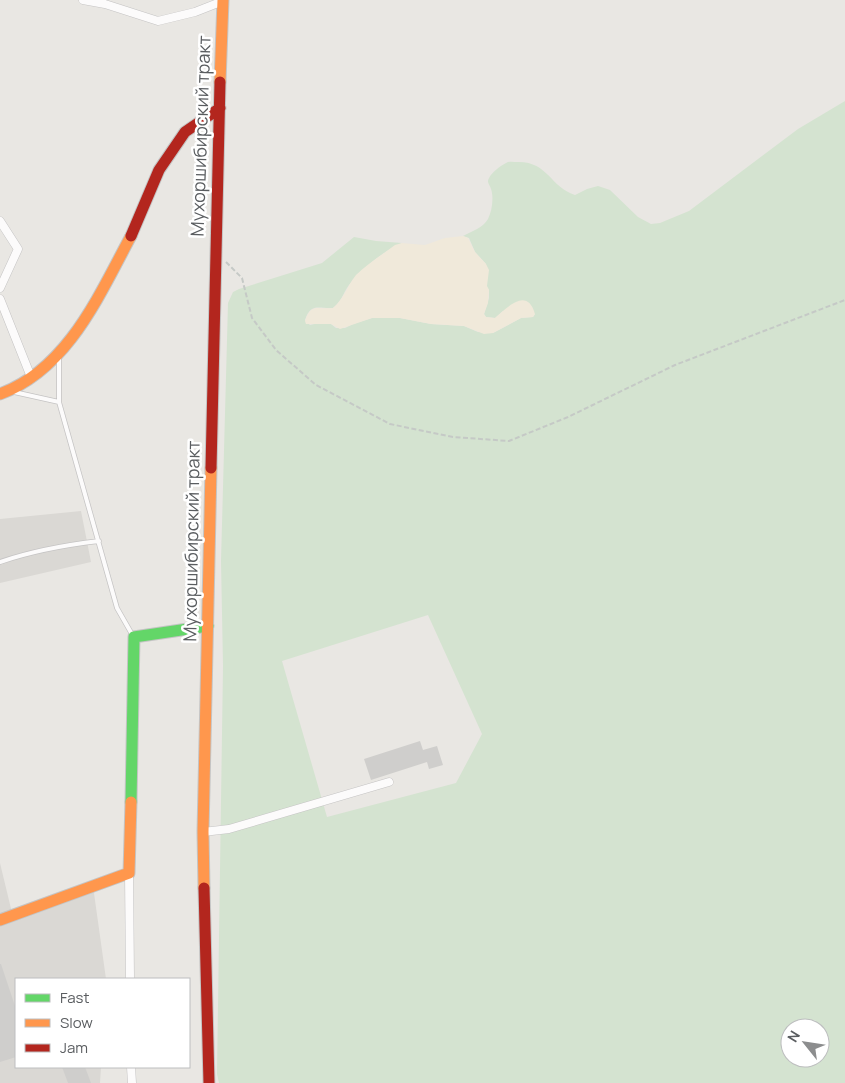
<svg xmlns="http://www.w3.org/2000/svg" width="845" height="1083" font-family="Manrope,sans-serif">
  <rect width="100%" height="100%" fill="#e9e7e3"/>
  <path fill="#dad8d4" d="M81,511l10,51 -91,21v-64z
    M0,863l13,54 80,-31 13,93h-90v88h85l-1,16h-100z"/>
  <path fill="#d4e3d0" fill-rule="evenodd" d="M845,101v982h-626l-2,-9 6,-408 -2,-105 7,-258 5,-11 6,-3 83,-26 32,-26 22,4 26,2c-17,7 -42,27 -53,42 -6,8 -7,16 -16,23 -14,1 -22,-6 -28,12l5,5 9,-2 12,1 5,4h9l8,-4 19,-6h28l31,6 33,2 14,6 15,1 28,-15 12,-1 2,-3 -32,-3 -8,7 -9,-1 -2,-3 5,-16v-8l-2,-3 -1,-23 -11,-12 -6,-14 -6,-2c9,-5 20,-8 25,-17 4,-8 6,-21 3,-30 -1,-3 -2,-4 -3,-7 0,-7 12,-16 18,-19 3,-2 8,-1 11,-1 31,-1 33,25 58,33l12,-6 11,-3 12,4 28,27 13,7 9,-1 29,-12 109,-82zM428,615l54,119 -26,49 -129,34 -45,-156zM790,1028h30v30h-30z"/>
  <path fill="#f0e9da" d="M463,236l5,2 7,14 11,12 3,6 -2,16 2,4 -1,13 -4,11 2,3 9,1c12,-10 32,-32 40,-4l-2,3 -12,1 -28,15 -9,1 -20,-8 -33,-2 -31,-6h-28l-32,11 -9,-5h-25l-1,-3c6,-19 14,-11 28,-13 11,-9 14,-22 23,-33 11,-11 26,-20 39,-30l7,-2 23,2 20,-7z"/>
  <path fill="#cfcecc" d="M420,741l3,9 14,-4 6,19 -14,4 -2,-7 -56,18 -7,-21z
    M0,964h1l15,45v48l-16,5z
    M62,1067h23l6,16h-23z"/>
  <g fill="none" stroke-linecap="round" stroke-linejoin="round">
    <g stroke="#c5c4c4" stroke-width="5.5">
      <path id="lane" d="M59,358v44l58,206 16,28
        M14,392l45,10
        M0,562c32,-11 65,-17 99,-21"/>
    </g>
    <g stroke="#c5c4c4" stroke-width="9">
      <path id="street" d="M83,0l22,4 53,17 37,-9 28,-11
        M0,221l18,28 -18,39
        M0,299l31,78
        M203,832l26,-3 160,-47
        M129,873l1,106
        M131,1067l1,16"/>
    </g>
    <g stroke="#c4c4c4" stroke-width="13">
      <path id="fast" d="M131,802l3,-165 74,-11"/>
    </g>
    <g stroke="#c4c4c4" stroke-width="13">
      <path id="slow" d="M220,82l3,-82
        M0,394c68,-25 99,-99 131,-158
        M204,888l-1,-56 8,-364
        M0,920l129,-47 2,-71"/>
    </g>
    <g stroke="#c4c4c4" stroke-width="13">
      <path id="jam" d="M131,236l28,-66 26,-38 35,-24
        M211,468l9,-386
        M204,888l5,195"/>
    </g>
    <path stroke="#c5c9c6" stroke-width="2" stroke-dasharray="5 2.5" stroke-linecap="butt" d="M226,262l16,16 10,40 24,32 40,35 74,39 63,13 56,4 59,-24 107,-52 170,-65"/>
    <use href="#lane" stroke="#fcfbfb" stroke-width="4"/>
    <use href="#street" stroke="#fcfbfb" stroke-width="8"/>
    <use href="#fast" stroke="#63d668" stroke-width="11"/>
    <use href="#slow" stroke="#ff974d" stroke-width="11"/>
    <use href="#jam" stroke="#b3261e" stroke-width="11"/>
  </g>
  <g text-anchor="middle" stroke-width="5" stroke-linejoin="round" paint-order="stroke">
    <g font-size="18" fill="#5a5d60" stroke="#fff">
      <text transform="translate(201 136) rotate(-88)" y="6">Мухоршибирский тракт</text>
      <text transform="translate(192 541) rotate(-89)" y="6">Мухоршибирский тракт</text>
    </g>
  </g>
  <rect x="15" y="978" width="175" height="90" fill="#ffffff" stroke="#bdbebf"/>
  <rect x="25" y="994" width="25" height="8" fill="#63d668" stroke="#bdbebf"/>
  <text x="60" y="1003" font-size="15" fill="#5a5d60">Fast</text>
  <rect x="25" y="1019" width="25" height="8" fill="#ff974d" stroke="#bdbebf"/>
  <text x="60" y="1028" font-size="15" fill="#5a5d60">Slow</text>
  <rect x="25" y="1044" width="25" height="8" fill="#b3261e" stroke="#bdbebf"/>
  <text x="60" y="1053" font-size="15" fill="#5a5d60">Jam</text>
  <g transform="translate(805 1043) rotate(300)"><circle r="24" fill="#ffffff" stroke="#bdbebf"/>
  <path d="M0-4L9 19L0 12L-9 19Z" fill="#8c8d8e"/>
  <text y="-8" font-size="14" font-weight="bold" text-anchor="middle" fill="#5a5d60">N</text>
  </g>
</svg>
